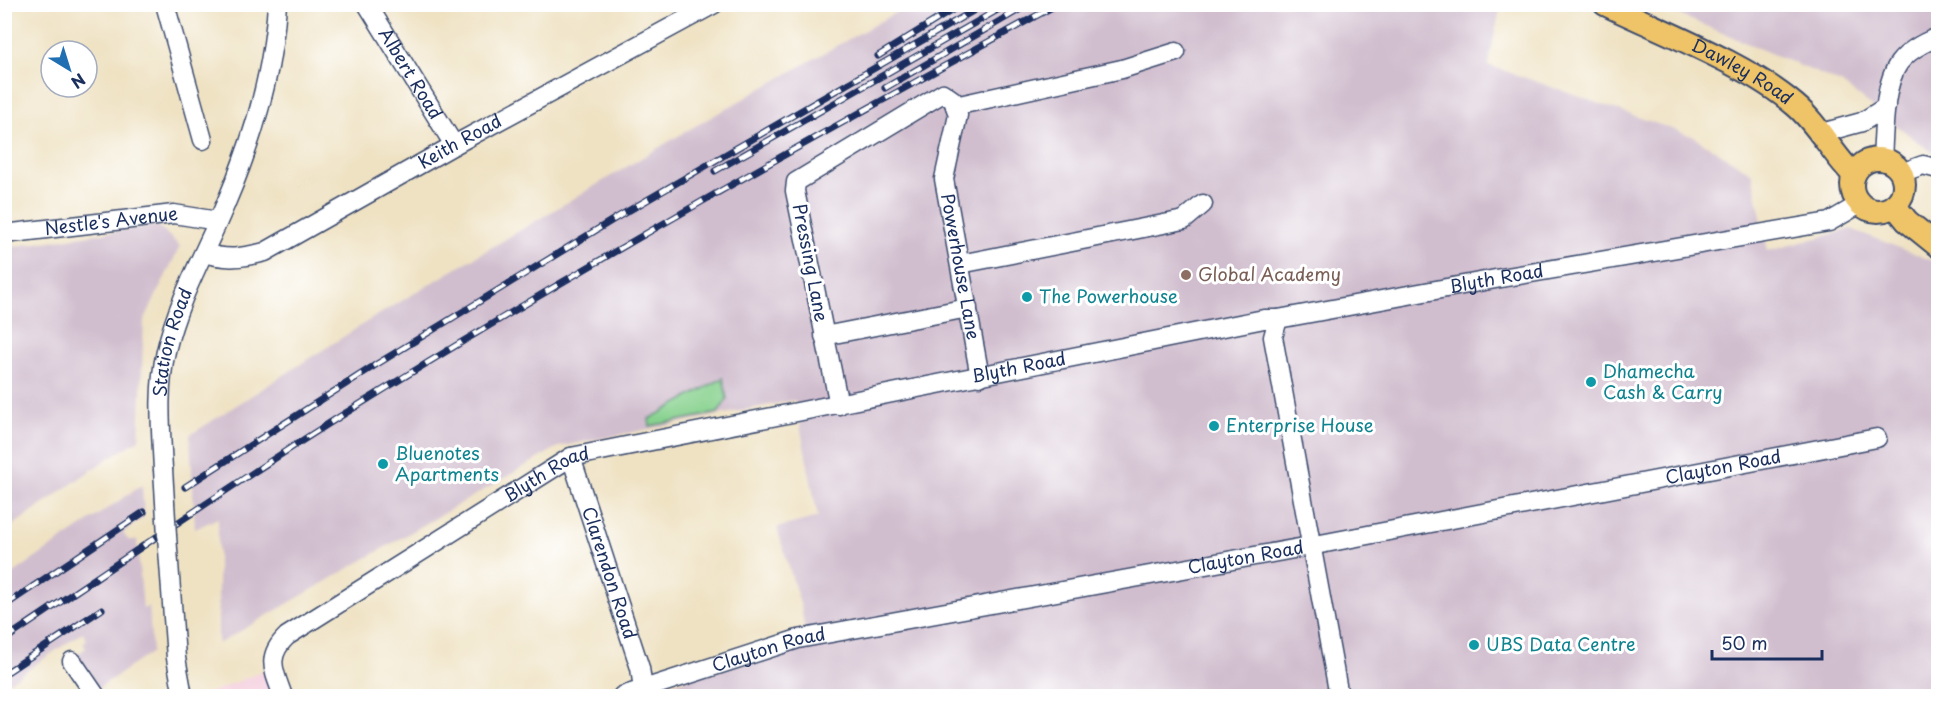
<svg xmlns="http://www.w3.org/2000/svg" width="1943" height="701" font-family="'Playpen Sans',sans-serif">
  <rect width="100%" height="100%" fill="#fff"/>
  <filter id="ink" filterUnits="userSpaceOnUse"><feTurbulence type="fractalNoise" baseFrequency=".0167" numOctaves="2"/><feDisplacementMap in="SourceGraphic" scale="12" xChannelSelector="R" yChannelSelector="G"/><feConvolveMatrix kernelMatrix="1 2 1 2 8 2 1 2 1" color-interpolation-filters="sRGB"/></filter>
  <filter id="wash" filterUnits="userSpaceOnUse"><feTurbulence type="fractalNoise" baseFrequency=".008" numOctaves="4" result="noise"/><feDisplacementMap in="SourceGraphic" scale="24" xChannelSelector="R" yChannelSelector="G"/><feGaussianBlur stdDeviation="1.35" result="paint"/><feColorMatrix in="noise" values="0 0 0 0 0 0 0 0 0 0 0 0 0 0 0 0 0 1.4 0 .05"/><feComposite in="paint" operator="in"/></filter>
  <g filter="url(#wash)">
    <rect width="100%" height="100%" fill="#efe2c3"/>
    <path fill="#f4cfde" d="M264,671l9,25h-71z"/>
    <path fill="#d0bdce" d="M909,5h592l-13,60 204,71 60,37 16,78 83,-22 87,34v433h-1305l174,-53 -6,-36 -24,-79 41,-11 -23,-117 -237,47 -340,197v-126l-23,11 -5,-94 178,-114 322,-192z
      M1656,5h282v152l-97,-74z
      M157,225l23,21 -36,75 -5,119 -32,19 -102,72 -1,-283z
      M142,485l2,32 -21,16 5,7h9l6,69 6,-3 3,46 -55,37 -22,-33 11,-8 -3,-5 4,-3 -4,-8 -78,53v-106z"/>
    <path fill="#88d28f" stroke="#528076" stroke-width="1.5" d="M723,378l4,21 -9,14 -68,13 -1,-7z"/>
  </g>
  <g filter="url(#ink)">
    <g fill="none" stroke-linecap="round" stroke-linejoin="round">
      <g stroke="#3b4a6d" stroke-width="21">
        <g id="minor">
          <path d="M165,4l38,136"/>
          <path id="s1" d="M367,4l87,141"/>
          <path d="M955,106l167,-37 54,-17"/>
          <path d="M1818,134l44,-12 24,-15"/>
          <path d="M1882,159c2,-27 1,-74 17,-96 9,-12 26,-21 39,-26"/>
          <path d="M1901,173l22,-8 15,4"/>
          <path id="s2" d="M4,234l170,-20 44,7"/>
          <path id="s3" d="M204,253c23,7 38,5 61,-1l189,-107 260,-141"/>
          <path d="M960,264l224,-44 19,-16"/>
          <path d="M1278,319l-5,18 66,359"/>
          <path d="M824,336l144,-28"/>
          <path id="s4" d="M839,405l-44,-214 1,-9 147,-89 10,7 5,15 -14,64 36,198"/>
          <path id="s5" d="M571,457l69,211 3,21"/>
          <path id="s6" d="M163,469c-2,-40 -6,-79 3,-118 12,-52 40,-100 60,-148 27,-63 47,-130 51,-199"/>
          <path d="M167,536l9,122 7,38"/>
          <path d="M72,661l24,35"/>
          <path id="s7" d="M283,696c-9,-25 -18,-39 4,-60l284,-179 693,-138h14l223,-41 328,-56 31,-18"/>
          <path id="s8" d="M622,696l176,-57 512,-93 567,-108"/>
        </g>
      </g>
      <g stroke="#3b4a6d" stroke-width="26">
        <g id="major">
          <path id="s9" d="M1605,4c58,28 142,60 190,101 23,19 37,49 59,70"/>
          <circle cx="1878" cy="185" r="26"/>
          <path d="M1894,205l13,16 31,25"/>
        </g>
      </g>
      <use href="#minor" stroke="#fff" stroke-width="18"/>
      <use href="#major" stroke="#efc469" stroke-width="22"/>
      <g stroke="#1b2f5e" stroke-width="7">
        <path id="rail" d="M878,56l84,-52
          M885,88l144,-84
          M715,171l293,-167
          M185,487l192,-123 239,-146 369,-214
          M4,606l140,-94
          M4,640c113,-76 225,-154 340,-226 233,-145 473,-279 714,-410
          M4,674l98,-65"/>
      </g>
      <use href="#rail" stroke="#fff" stroke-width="4.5" stroke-dasharray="14" stroke-linecap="butt"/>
      <g stroke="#3b4a6d" stroke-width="21" stroke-linecap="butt">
        <path id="minor-bridge" d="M163,469l4,67"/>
      </g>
      <use href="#minor-bridge" stroke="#fff" stroke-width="18"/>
    </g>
  </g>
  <circle fill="#8d6e63" stroke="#fff" stroke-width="2" cx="1186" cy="275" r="6"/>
  <g fill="#0f9aa8" stroke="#fff" stroke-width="2">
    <circle cx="1027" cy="297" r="6"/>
    <circle cx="1591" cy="382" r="6"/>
    <circle cx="1214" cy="426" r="6"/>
    <circle cx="383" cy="464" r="6"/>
    <circle cx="1474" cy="645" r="6"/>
  </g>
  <g text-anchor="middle" stroke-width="6" stroke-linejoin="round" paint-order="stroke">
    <g font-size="18" fill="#1b2f5e" stroke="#fff">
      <text dy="6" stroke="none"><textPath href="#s1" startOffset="82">Albert Road</textPath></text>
      <text dy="6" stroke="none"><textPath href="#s9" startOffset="153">Dawley Road</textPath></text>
      <text dy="6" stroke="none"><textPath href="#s3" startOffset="286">Keith Road</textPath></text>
      <text dy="6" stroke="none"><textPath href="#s2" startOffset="108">Nestle's Avenue</textPath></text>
      <text transform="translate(810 263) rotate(79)" y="6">Pressing Lane</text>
      <text dy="6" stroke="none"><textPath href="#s4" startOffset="582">Powerhouse Lane</textPath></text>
      <text dy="6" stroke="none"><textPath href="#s7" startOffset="1344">Blyth Road</textPath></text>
      <text dy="6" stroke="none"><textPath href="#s6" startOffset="128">Station Road</textPath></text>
      <text dy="6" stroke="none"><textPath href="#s7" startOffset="858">Blyth Road</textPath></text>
      <text dy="6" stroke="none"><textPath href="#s8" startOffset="1126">Clayton Road</textPath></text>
      <text dy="6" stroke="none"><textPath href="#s7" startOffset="372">Blyth Road</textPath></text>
      <text dy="6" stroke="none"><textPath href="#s8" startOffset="640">Clayton Road</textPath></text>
      <text dy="6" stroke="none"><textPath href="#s5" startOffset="122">Clarendon Road</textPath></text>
      <text dy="6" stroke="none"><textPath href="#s8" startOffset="154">Clayton Road</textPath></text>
    </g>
    <g font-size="18" fill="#785e54" stroke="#fff" text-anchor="start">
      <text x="1198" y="281">Global Academy</text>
    </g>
    <g font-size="18" fill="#0d838f" stroke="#fff" text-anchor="start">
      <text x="1039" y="303">The Powerhouse</text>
      <text x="1603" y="378">Dhamecha<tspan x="1603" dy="21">Cash &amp; Carry</tspan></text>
      <text x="1226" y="432">Enterprise House</text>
      <text x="395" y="460">Bluenotes<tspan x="395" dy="21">Apartments</tspan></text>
      <text x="1486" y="651">UBS Data Centre</text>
    </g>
  </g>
  <rect width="1943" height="701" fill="none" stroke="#fff" stroke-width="24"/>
  <g transform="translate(69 69) rotate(142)"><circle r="28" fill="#ffffff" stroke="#a4acbf" stroke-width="1.5"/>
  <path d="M0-4.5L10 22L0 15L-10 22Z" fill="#1f6fb2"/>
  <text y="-9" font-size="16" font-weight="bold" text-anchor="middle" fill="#1b2f5e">N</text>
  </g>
  <path d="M1712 650v9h110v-9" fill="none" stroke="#1b2f5e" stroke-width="3"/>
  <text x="1721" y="650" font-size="18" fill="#1b2f5e" stroke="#ffffff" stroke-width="4.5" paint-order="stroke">50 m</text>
</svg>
